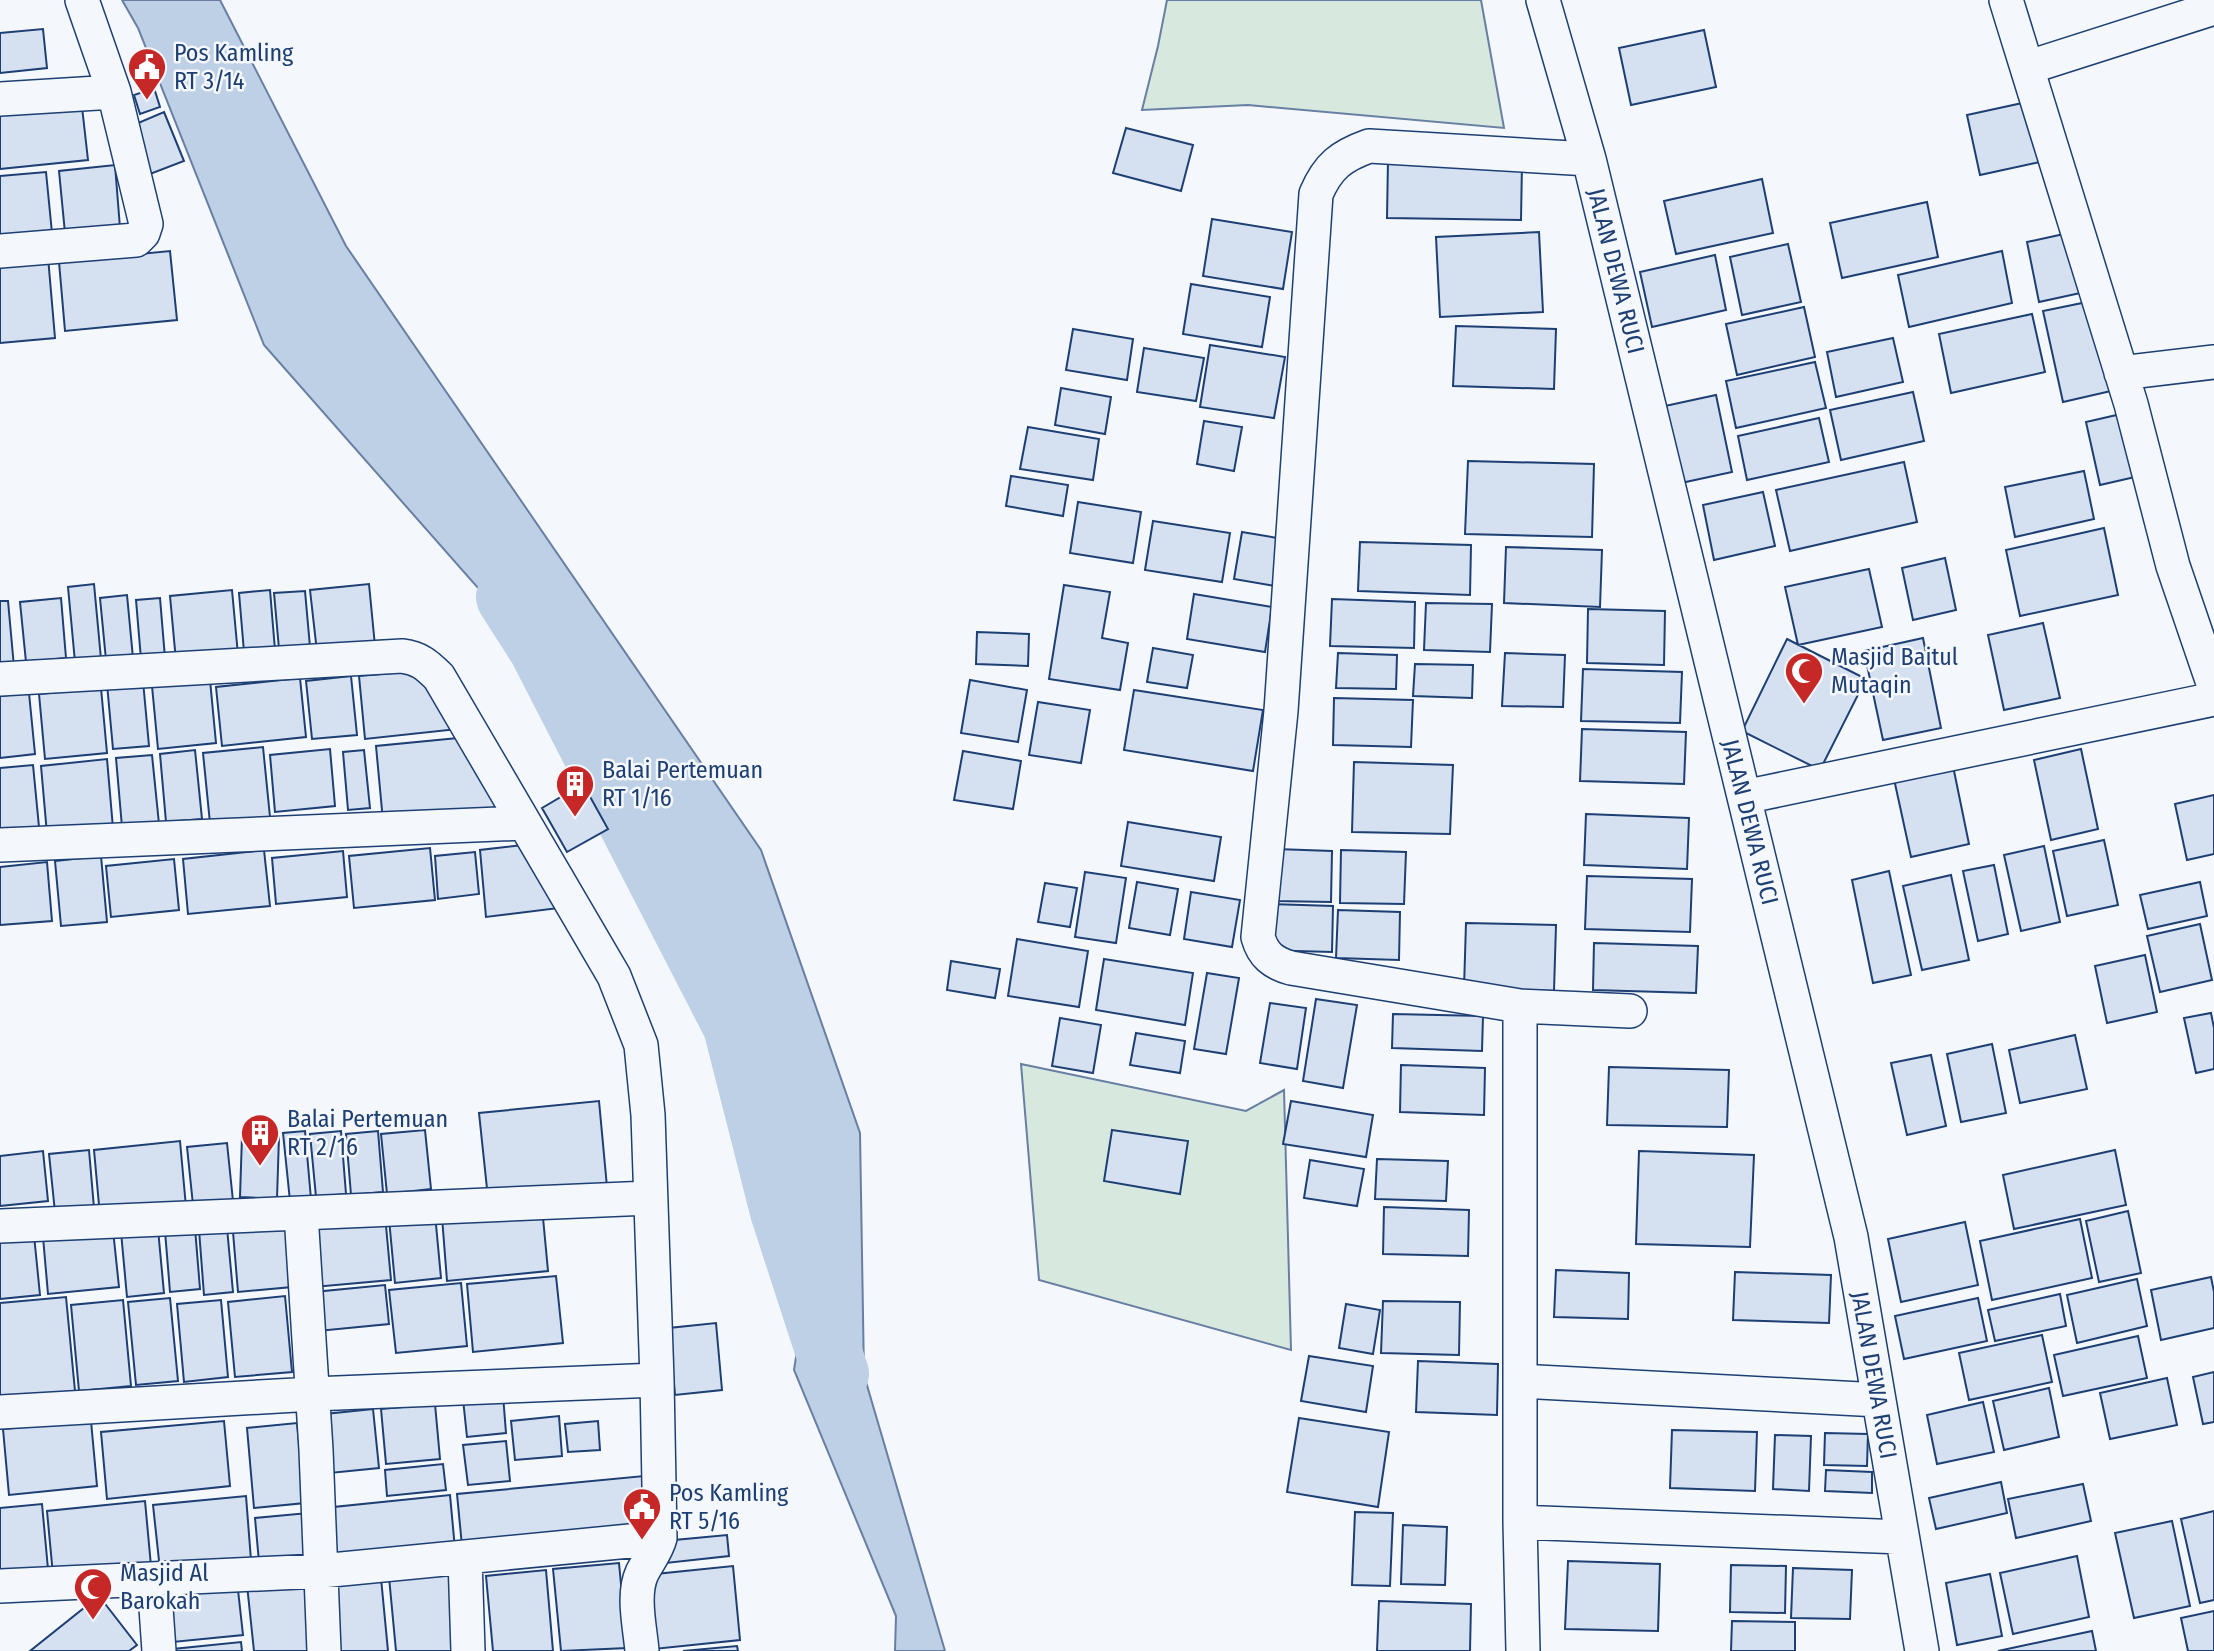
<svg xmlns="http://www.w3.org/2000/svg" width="2214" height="1651" font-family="'Fira Sans Condensed',sans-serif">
  <rect width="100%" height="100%" fill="#f4f7fb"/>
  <path fill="#d7e8df" stroke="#687fa3" stroke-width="2" d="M1167,0h314l23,128 -256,-23 -106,5 16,-64z
    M1021,1064l225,47 38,-21 7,260 -252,-70z"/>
  <path fill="#bed0e5" stroke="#687fa3" stroke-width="2" d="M122,0h98l126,246 415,604 99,283 4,242 81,276h-50l1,-35 -102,-246 21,-135 -110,-311 -131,-227 -310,-352 -126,-317z"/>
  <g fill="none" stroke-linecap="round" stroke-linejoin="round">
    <path stroke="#bed0e5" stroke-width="66" d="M509,597l32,50 195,379 47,185 53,163"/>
  </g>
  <path fill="#d5e0f0" stroke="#1d3f73" stroke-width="2" d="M43,29l4,39 -47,5v-40z
    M1704,30l12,57 -85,18 -12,-57z
    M154,88l6,19 -20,7 -6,-19z
    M81,98l7,62 -88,9v-62z
    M2027,102l13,60 -60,13 -13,-60z
    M164,112l20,49 -34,13 -19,-48z
    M1126,128l67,17 -12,46 -68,-18z
    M1388,160l134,3 -1,57 -134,-2z
    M115,165l5,63 -55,5 -6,-62z
    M46,172l6,61 -52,5v-62z
    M1762,179l11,54 -97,21 -12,-53z
    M1927,202l11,55 -96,21 -12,-55z
    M1212,219l80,13 -9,57 -80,-13z
    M1539,232l4,80 -103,5 -4,-80z
    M2073,232l12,60 -46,10 -12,-60z
    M1788,244l13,58 -59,13 -12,-58z
    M170,251l7,69 -112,11 -6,-69z
    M2002,251l10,52 -103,24 -11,-52z
    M1715,255l11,55 -74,17 -12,-55z
    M48,257l7,81 -55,5v-81z
    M1191,284l79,13 -8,50 -79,-13z
    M2092,301l19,90 -48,11 -20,-91z
    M1804,307l11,50 -78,18 -11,-51z
    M2032,314l13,58 -94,21 -12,-59z
    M1456,326l100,3 -2,60 -101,-3z
    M1073,329l60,10 -6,41 -61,-10z
    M1893,338l10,44 -67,15 -9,-45z
    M1210,345l75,12 -11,61 -74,-11z
    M1144,348l60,10 -8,43 -59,-9z
    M1815,362l11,46 -90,20 -10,-47z
    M1061,388l50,9 -6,37 -50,-9z
    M1913,392l11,49 -83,19 -11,-50z
    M1716,395l16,77 -51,11 -16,-77z
    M2121,414l14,63 -35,8 -14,-63z
    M1819,418l10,44 -82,18 -9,-44z
    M1204,421l38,6 -8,44 -37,-7z
    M1028,427l71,12 -6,41 -73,-11z
    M1468,461l126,3 -2,73 -127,-3z
    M1904,462l13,60 -127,29 -14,-61z
    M2084,471l10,48 -79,18 -10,-50z
    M1011,476l57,9 -5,31 -57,-10z
    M1763,492l12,54 -61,14 -11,-55z
    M1078,502l63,10 -8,51 -63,-10z
    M1153,521l77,12 -8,49 -77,-12z
    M2104,528l14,67 -98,21 -14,-66z
    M1242,532l47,8 -8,47 -47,-8z
    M1360,542l111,3 -1,50 -112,-4z
    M1506,547l96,3 -2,57 -96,-4z
    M1945,558l11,52 -43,10 -11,-52z
    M1869,569l13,58 -84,18 -13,-58z
    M94,584l7,75 -26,3 -7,-75z
    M369,584l6,62 -58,6 -7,-62z
    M1064,585l46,7 -8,46 26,5 -8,47 -71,-11z
    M232,590l6,65 -62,6 -6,-65z
    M270,590l5,60 -31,2 -5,-59z
    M305,591l5,56 -31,2 -5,-56z
    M1194,594l78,13 -7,45 -78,-13z
    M127,595l6,63 -27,2 -6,-62z
    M61,598l5,60 -40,4 -6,-60z
    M160,598l5,60 -24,1 -5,-59z
    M1332,599l83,3 -1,46 -84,-2z
    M0,601h8l6,66 -14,1z
    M1426,603l66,1 -2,48 -66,-2z
    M1588,609l77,2 -1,54 -77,-2z
    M2043,623l17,75 -56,12 -16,-75z
    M977,632l52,2 -1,32 -52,-2z
    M1923,638l18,90 -58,12 -19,-89z
    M1787,639l79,40 -46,91 -78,-39z
    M1153,648l40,7 -6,33 -40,-6z
    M1338,653l59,2 -1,34 -60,-1z
    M1505,653l60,2 -2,52 -61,-1z
    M1415,664l58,1 -1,33 -59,-2z
    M1583,669l99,3 -2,51 -99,-2z
    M414,671l44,58 -93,10 -6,-63z
    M351,676l6,59 -45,4 -6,-58z
    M300,678l6,59 -84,9 -6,-59z
    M210,680l6,63 -58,6 -6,-63z
    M970,680l57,10 -9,52 -57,-9z
    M143,681l6,65 -36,3 -6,-65z
    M101,688l6,65 -62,6 -6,-65z
    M1134,690l129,20 -10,61 -129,-21z
    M29,693l6,61 -35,4v-62z
    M1334,698l79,2 -2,47 -78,-2z
    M1038,702l52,8 -9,53 -52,-8z
    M1582,729l104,3 -2,52 -104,-3z
    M468,737l39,72 -124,12 -7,-75z
    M263,747l7,70 -60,6 -7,-70z
    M330,749l5,57 -60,6 -5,-57z
    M2081,749l17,80 -47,11 -17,-80z
    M195,750l7,69 -36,3 -6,-68z
    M364,750l6,58 -22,2 -5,-58z
    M963,751l58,10 -8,48 -59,-9z
    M152,755l7,69 -37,3 -6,-69z
    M107,759l6,69 -66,6 -6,-68z
    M1354,762l99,3 -3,69 -98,-2z
    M33,765l6,62 -39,4v-63z
    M1953,766l16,78 -58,13 -17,-78z
    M583,784l25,45 -41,23 -25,-44z
    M2214,795v59l-27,6 -12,-56z
    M1586,814l103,4 -2,51 -103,-4z
    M1128,822l93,15 -7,44 -93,-15z
    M2104,840l14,65 -51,11 -14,-65z
    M531,844l28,64 -73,9 -6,-67z
    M2044,846l16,76 -39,9 -17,-76z
    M430,848l5,52 -81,8 -5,-52z
    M1276,849l56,2 -1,51 -57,-1z
    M264,850l6,56 -82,8 -5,-55z
    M1341,850l65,2 -2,52 -64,-1z
    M343,851l4,46 -71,7 -4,-46z
    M475,852l4,42 -41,5 -3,-43z
    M101,856l6,66 -46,4 -6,-65z
    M174,859l5,51 -68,7 -5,-51z
    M47,862l5,59 -52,4v-58z
    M1994,865l14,69 -30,7 -15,-70z
    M1889,871l22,104 -38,8 -21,-103z
    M1085,872l41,6 -10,65 -41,-6z
    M1951,875l18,85 -47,10 -19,-84z
    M1587,876l105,3 -2,53 -105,-3z
    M1137,882l41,7 -8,46 -41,-7z
    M2200,882l7,34 -59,13 -8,-34z
    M1045,883l32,5 -7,39 -32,-5z
    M1191,892l49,8 -8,47 -48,-8z
    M1267,904l66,2 -1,46 -67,-2z
    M1338,910l62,2 -1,48 -63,-2z
    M1466,923l90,2 -2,66 -90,-3z
    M2200,924l12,56 -52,12 -13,-56z
    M1017,939l71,12 -9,56 -71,-11z
    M1594,943l104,3 -2,47 -103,-3z
    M2145,955l12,57 -50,11 -12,-57z
    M1104,959l89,14 -8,52 -89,-15z
    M951,961l49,8 -5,29 -48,-8z
    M1207,973l32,5 -13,76 -32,-5z
    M1316,999l41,6 -14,83 -40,-7z
    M1270,1003l36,5 -9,61 -37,-6z
    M2211,1013l3,15v41l-18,4 -12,-55z
    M1393,1014l90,2 -1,35 -90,-3z
    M1060,1018l41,7 -8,48 -41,-7z
    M1136,1033l49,8 -5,32 -50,-8z
    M2075,1035l12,54 -67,14 -11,-53z
    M1992,1044l14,69 -45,9 -14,-68z
    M1931,1055l15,71 -39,9 -16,-72z
    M1401,1065l84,3 -1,47 -84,-3z
    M1609,1067l120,3 -2,57 -120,-2z
    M599,1101l8,86 -119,11 -9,-85z
    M1291,1101l82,14 -7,42 -83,-13z
    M425,1130l6,59 -44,5 -6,-60z
    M1112,1130l76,11 -8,53 -76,-13z
    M305,1131l6,68 -21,2 -7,-68z
    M341,1131l5,63 -30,3 -6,-63z
    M378,1131l5,61 -32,3 -5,-61z
    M242,1136h37l-2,63 -37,-2z
    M180,1141l6,66 -86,9 -6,-66z
    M227,1143l6,58 -40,4 -6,-58z
    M89,1150l5,58 -39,4 -6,-58z
    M2115,1150l11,55 -112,24 -11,-54z
    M43,1151l5,50 -48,5v-50z
    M1639,1151l115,4 -4,92 -114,-3z
    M1377,1159l71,2 -2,40 -71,-2z
    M1310,1160l54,9 -7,37 -53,-8z
    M542,1207l6,64 -101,10 -5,-64z
    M1384,1207l85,3 -1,46 -85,-2z
    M2128,1211l13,62 -42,9 -13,-61z
    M435,1214l6,64 -46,5 -6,-64z
    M385,1215l6,65 -77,7 -6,-64z
    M2080,1219l12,59 -100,22 -12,-59z
    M1965,1222l13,63 -77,17 -13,-63z
    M287,1227l5,60 -54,5 -5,-60z
    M195,1228l5,61 -30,3 -5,-61z
    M227,1228l6,64 -29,3 -5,-65z
    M158,1229l6,64 -37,4 -6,-65z
    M113,1230l6,57 -71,7 -5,-57z
    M34,1235l6,60 -40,4v-60z
    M1556,1270l73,3 -1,46 -74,-2z
    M1735,1272l96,3 -2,48 -96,-3z
    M556,1276l7,67 -90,9 -6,-68z
    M2211,1277l3,15v36l-53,12 -10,-50z
    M2137,1279l10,47 -70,17 -10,-48z
    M461,1283l6,63 -71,7 -7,-63z
    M385,1285l4,39 -71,7 -4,-39z
    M2060,1294l6,32 -71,15 -7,-31z
    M285,1296l7,76 -57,5 -7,-75z
    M66,1297l9,94 -75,7v-95z
    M170,1298l8,83 -42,4 -8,-83z
    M1978,1298l9,43 -83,18 -9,-43z
    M123,1300l8,86 -52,5 -8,-86z
    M221,1300l7,77 -44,5 -7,-78z
    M1383,1301l77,1 -1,53 -78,-2z
    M1346,1304l34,6 -7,44 -34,-6z
    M716,1323l6,67 -47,5 -6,-67z
    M2042,1335l10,47 -83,18 -10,-47z
    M2138,1336l9,42 -84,18 -9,-41z
    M1309,1356l64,10 -7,46 -65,-11z
    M1418,1361l80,3 -1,51 -81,-3z
    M2214,1372v50l-11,2 -10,-47z
    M2167,1378l10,47 -67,14 -10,-46z
    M2049,1388l10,49 -55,13 -11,-49z
    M503,1395l3,38 -39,4 -4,-38z
    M1983,1402l11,50 -57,12 -10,-49z
    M435,1404l5,55 -54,5 -5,-55z
    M373,1409l6,59 -49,5 -5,-59z
    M559,1416l3,40 -47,4 -4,-39z
    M1299,1418l90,14 -11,75 -91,-15z
    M91,1421l6,65 -88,9 -6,-66z
    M224,1421l6,65 -123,13 -6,-67z
    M598,1421l2,29 -32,2 -3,-28z
    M297,1423l8,80 -51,5 -7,-80z
    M1672,1430l85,2 -2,59 -85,-3z
    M1825,1433l43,1 -1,32 -43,-1z
    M1775,1435l36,1 -2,55 -36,-2z
    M506,1441l4,40 -42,4 -5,-40z
    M443,1464l3,26 -59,6 -2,-26z
    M1826,1470l46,2v21l-47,-2z
    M644,1476l4,51 -186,19 -5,-52z
    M2001,1482l6,31 -71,16 -7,-31z
    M2083,1484l8,37 -75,17 -8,-39z
    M450,1495l5,54 -127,13 -4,-54z
    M246,1496l5,64 -91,10 -7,-65z
    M145,1501l6,65 -98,9 -6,-64z
    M42,1504l6,65 -48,5v-66z
    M2214,1511v89l-14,3 -19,-84z
    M1355,1512l38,1 -3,73 -38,-1z
    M308,1513l4,44 -53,5 -4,-44z
    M2172,1521l18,85 -56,12 -19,-85z
    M1403,1525l44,2 -2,58 -44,-1z
    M727,1535l2,21 -63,7 -2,-22z
    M2077,1556l12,61 -76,17 -13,-61z
    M1568,1561l92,3 -2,67 -93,-2z
    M619,1563l8,85 -66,3 -8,-82z
    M1731,1565l55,1 -1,47 -55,-1z
    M733,1566l7,74 -86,9 -8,-74z
    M1793,1568l59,2 -2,49 -59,-1z
    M546,1570l7,81h-60l-7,-75z
    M450,1571l7,80h-61l-7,-74z
    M1990,1574l12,62 -45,9 -11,-62z
    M381,1578l7,73h-53l-6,-68z
    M313,1579l7,72h-66l-7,-66z
    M237,1581l6,54 -70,7 -5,-54z
    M99,1596l38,49 -8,6h-99z
    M1379,1601l92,3 -1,47h-93z
    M2214,1611v40h-26l-7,-33z
    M1732,1621l63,1v29h-64z
    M2092,1631l4,20h-98z
    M241,1642l1,9h-69v-2z
    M737,1646l1,5h-55z"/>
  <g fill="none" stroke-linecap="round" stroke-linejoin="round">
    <g stroke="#1d3f73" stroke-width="36">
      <path id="minor" d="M82,0l32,92
        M1543,0l46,159 262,1078 71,414
        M2006,0l125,404 42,162 41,120
        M2029,67l185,-59
        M0,99l114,-7 32,132 -3,9 -7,7 -136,11
        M2121,373l93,-11
        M0,679l402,-23c17,2 25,9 37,21l175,299 27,69 7,70 9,265 3,158c-4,14 -12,23 -18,35 -10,22 -2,54 0,78
        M1744,797l470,-98
        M0,845l523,-22
        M1520,1006l110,5
        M301,1214l15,236 8,201
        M0,1226l649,-28
        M1521,1381l358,19
        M0,1412l313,-18 344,-14
        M1520,1522l382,15
        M465,1558l3,93
        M154,1579l5,72
        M0,1586l321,-15 339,-33
        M1523,1651l-3,-129v-516l-229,-38c-18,-5 -28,-13 -33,-31l23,-226 35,-517c12,-28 25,-38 53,-48l220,13"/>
    </g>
    <use href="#minor" stroke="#f4f7fb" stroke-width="33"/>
  </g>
  <defs>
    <g id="civic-pin" transform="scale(2.0125)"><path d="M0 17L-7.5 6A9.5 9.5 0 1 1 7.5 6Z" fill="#c62828" stroke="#f4f7fb"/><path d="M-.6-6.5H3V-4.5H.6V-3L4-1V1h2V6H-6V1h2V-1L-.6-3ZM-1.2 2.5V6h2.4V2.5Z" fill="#fff"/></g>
    <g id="mosque-pin" transform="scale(2.0125)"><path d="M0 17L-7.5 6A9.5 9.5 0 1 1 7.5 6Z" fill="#c62828" stroke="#f4f7fb"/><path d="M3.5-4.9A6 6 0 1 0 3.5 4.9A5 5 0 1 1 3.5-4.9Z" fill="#fff"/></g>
    <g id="building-pin" transform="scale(2.0125)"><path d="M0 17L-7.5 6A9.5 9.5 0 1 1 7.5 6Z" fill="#c62828" stroke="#f4f7fb"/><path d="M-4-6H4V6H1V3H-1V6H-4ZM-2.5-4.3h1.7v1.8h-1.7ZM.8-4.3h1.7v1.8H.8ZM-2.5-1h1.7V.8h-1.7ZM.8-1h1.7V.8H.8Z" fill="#fff"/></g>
  </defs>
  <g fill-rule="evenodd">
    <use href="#civic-pin" x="147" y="67"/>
    <use href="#mosque-pin" x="1804" y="671"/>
    <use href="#building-pin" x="575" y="784"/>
    <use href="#building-pin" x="260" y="1133"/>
    <use href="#civic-pin" x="642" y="1507"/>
    <use href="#mosque-pin" x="93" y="1587"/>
  </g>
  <g text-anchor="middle" stroke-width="5" stroke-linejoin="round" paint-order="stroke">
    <g font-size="24" fill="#1d3f73" stroke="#f4f7fb" text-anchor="start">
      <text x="174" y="61">Pos Kamling<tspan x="174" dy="28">RT 3/14</tspan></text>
      <text x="1831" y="665">Masjid Baitul<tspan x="1831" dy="28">Mutaqin</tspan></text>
      <text x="602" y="778">Balai Pertemuan<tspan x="602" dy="28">RT 1/16</tspan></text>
      <text x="287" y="1127">Balai Pertemuan<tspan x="287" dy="28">RT 2/16</tspan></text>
      <text x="669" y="1501">Pos Kamling<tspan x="669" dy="28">RT 5/16</tspan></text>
      <text x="120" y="1581">Masjid Al<tspan x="120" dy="28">Barokah</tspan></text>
    </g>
    <g font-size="24" fill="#1d3f73" stroke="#f4f7fb">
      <text transform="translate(1616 271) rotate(76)" y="8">JALAN DEWA RUCI</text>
      <text transform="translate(1750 822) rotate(76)" y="8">JALAN DEWA RUCI</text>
      <text transform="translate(1874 1375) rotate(80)" y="8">JALAN DEWA RUCI</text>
    </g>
  </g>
</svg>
